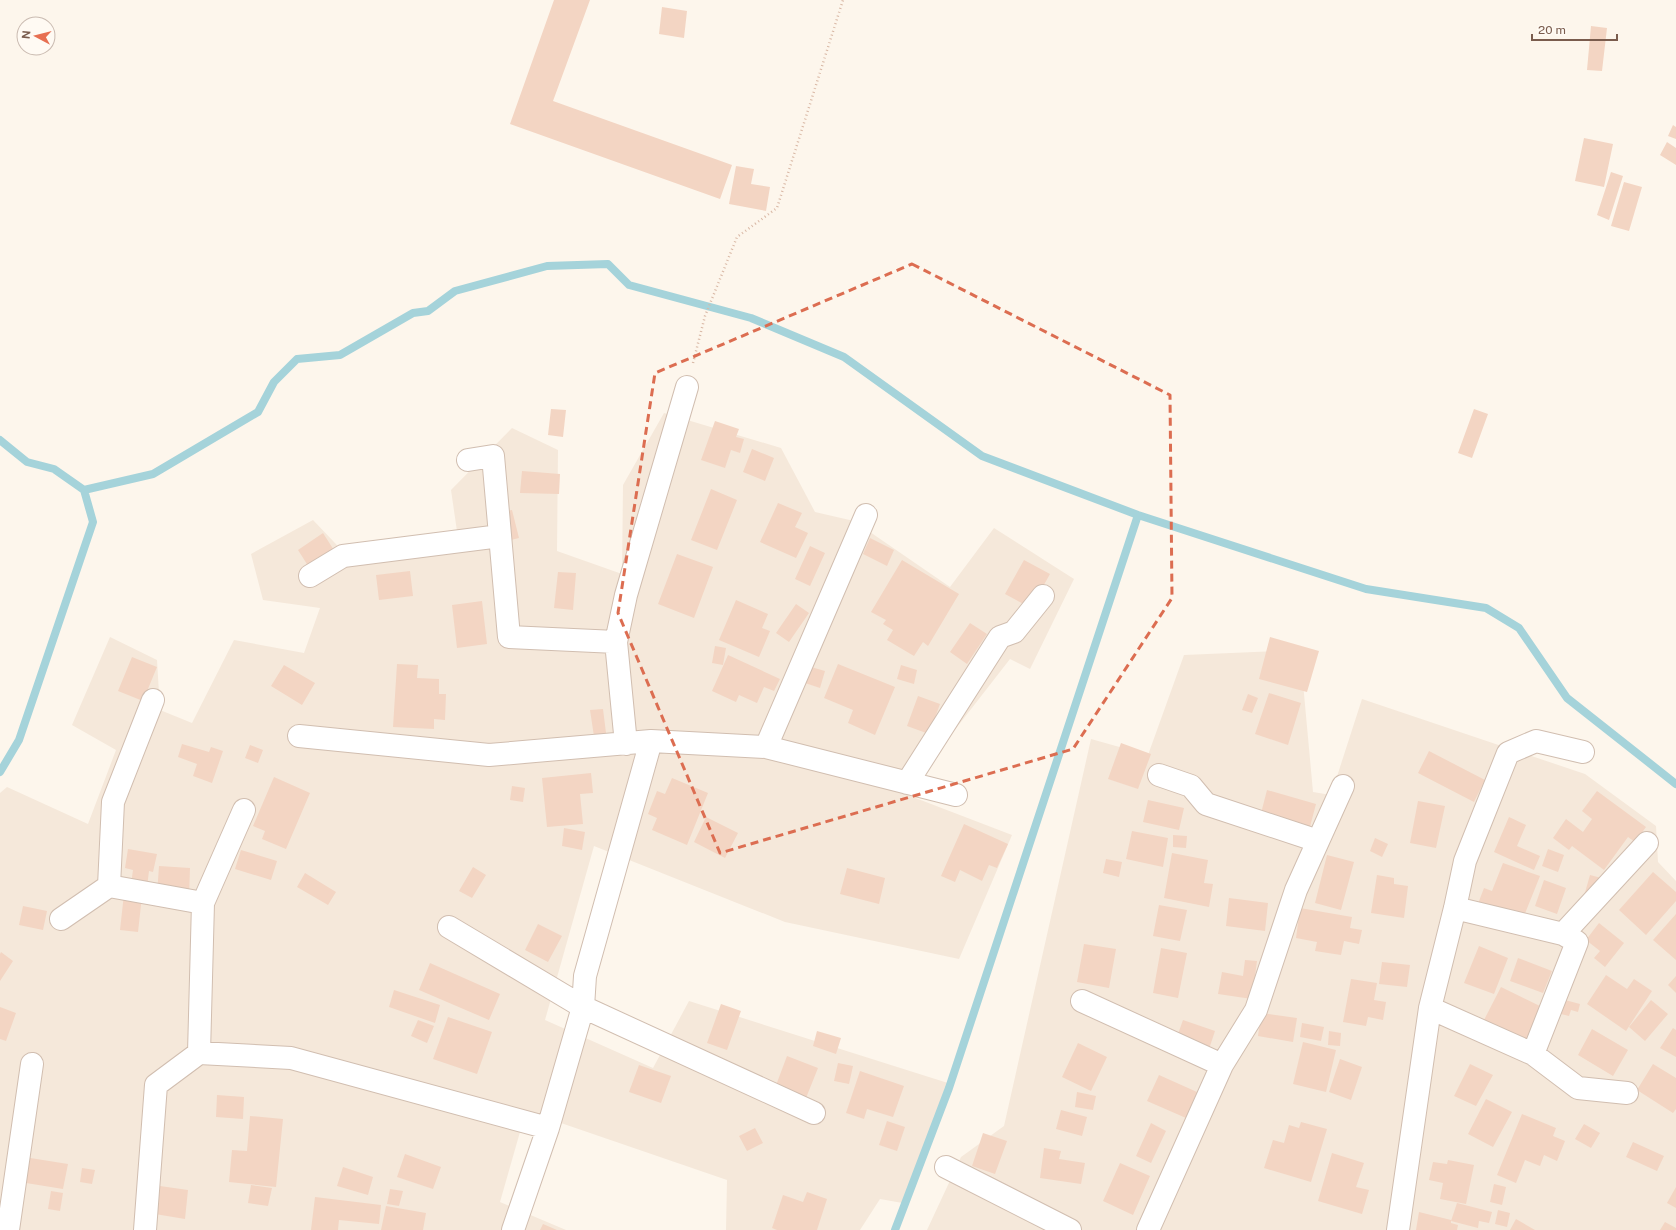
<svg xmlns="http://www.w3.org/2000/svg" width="1676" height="1230" font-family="'Public Sans',sans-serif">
  <rect width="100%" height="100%" fill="#fdf6ec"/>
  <path fill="#f5e8da" d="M664,413l117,35 34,64 39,9 96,66 44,-59 80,51 -44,90 -20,-10 -105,135 107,41 -53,124 -174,-37 -191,-76 -49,174 108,48 36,-67 262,83 -43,120 -28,-5 -20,31h-134l1,-50 -201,-69 -26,91 66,28h-566v-437l7,-6 81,37 28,-74 -44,-25 38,-88 47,23 3,50 32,13 42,-83 70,13 16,-45 -57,-8 -12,-46 62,-34 42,44 105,-12 -9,-62 61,-62 46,22 -1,101 65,23 1,-89z
    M1300,650l13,142 18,3 31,-96 223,75 71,52 2,36 18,19v349h-749l34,-73 43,-31 87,-387 57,16 36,-100z"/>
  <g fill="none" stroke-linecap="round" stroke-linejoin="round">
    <path stroke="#a5d3da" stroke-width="8" d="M0,440l27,22 27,7 30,21 69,-16 105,-62 16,-30 23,-23 43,-4 73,-42 15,-2 27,-20 92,-25 61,-2 21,21 122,33 93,39 138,99 156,59 228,74 120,19 33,20 48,70 109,86
      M0,772l19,-32 74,-218 -9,-32
      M895,1230l54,-142 189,-573"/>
  </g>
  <path fill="#f3d5c3" d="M554,0h36l-37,101 179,64 -12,34 -210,-75z
    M662,7l25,4 -3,27 -25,-4z
    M1591,26l16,2 -5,43 -15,-1z
    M1673,125l3,2v12l-8,-3z
    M1584,138l29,6 -9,43 -29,-6z
    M1667,142l9,6v17l-16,-10z
    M736,166l18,3 -3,15 19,3 -4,24 -37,-7z
    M1611,172l12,4 -14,44 -12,-5z
    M1624,182l18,5 -13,44 -18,-5z
    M551,409l15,1 -3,27 -15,-2z
    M1474,409l14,5 -16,44 -14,-5z
    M715,421l24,8 -3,8 8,2 -4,14 -9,-3 -6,18 -24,-8z
    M752,449l22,9 -9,23 -22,-9z
    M522,471l38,3 -1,20 -39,-1z
    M711,489l26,11 -20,50 -26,-10z
    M778,503l24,10 -7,14 13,6 -12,25 -36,-16z
    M512,510l7,28 -16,4 -7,-29z
    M323,533l14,22 -25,17 -14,-22z
    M870,538l24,12 -7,16 -24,-12z
    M810,546l15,7 -15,33 -15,-7z
    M677,554l36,13 -19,51 -36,-14z
    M902,560l57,34 -31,52 -5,-4 -9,14 -27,-16 6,-10 -10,-6 3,-4 -15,-8z
    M1024,560l26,14 -19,34 -26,-14z
    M410,571l3,25 -34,4 -3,-25z
    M558,572l18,1 -3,37 -19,-2z
    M736,600l32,14 -6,14 8,3 -11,26 -40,-17z
    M482,601l5,43 -30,4 -5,-43z
    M796,604l13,9 -20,29 -13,-9z
    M970,623l17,11 -20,30 -17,-12z
    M1270,637l49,14 -12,41 -48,-13z
    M715,646l11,2 -3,17 -11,-2z
    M728,655l52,24 -6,12 -10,-4 -7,16 -18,-8 -3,7 -24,-11z
    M132,657l25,10 -14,34 -25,-10z
    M397,664l21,1 -1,13 22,1v15h7l-1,26 -11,-1v10l-41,-2z
    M838,664l57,23 -20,48 -27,-12 5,-13 -29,-12z
    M284,665l31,18 -13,22 -31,-19z
    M901,665l16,5 -3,14 -17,-5z
    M811,667l14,4 -5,17 -15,-5z
    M1269,693l32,10 -13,42 -33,-11z
    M1248,694l10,4 -6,15 -10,-3z
    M918,696l22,8 -11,30 -22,-8z
    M603,709l4,32 -12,2 -5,-33z
    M1121,743l30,11 -13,35 -30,-10z
    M182,744l27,8 2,-5 12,4 -11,32 -19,-7 4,-12 -19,-7z
    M250,745l13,5 -5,13 -13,-5z
    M1429,751l56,29 -11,22 -56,-29z
    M591,773l2,20 -13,1 3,30 -36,3 -5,-49z
    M274,777l36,16 -24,56 -24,-10 3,-8 -12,-5z
    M672,778l36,15 -21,52 -35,-15 5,-12 -9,-4 9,-23 8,3z
    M512,786l13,2 -2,14 -13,-2z
    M1267,790l49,14 -9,34 -49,-13z
    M1597,791l49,36 -11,15 -7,-5 -24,33 -32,-24 -3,4 -16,-12 13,-19 17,13 9,-13 -10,-8z
    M1148,800l36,8 -5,22 -36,-8z
    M1418,801l27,5 -9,42 -26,-5z
    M706,817l32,16 -13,25 -31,-16z
    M1509,817l17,8 -9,21 23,10 -6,14 -40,-18z
    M964,824l44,20 -11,24 -8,-3 -7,16 -22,-11 -5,12 -14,-6z
    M564,828l21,4 -3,18 -20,-4z
    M1132,831l36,7 -5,29 -37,-8z
    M1173,835l14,1 -1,12 -13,-1z
    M1375,838l13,6 -6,13 -12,-6z
    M128,849l29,5 -4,18 -4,-1 -2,16 -16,-3 2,-14 -8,-2z
    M1548,849l16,6 -6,17 -16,-6z
    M241,850l36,11 -6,19 -36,-11z
    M1172,853l36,7 -4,23 9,1 -4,23 -45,-9z
    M1327,855l27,7 -13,48 -26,-7z
    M1106,859l16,3 -3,15 -16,-4z
    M1503,863l37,13 -20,50 -44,-17 8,-21 8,3z
    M159,866l31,2 -1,29 -32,-2z
    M473,867l13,8 -14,23 -13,-7z
    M847,868l38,10 -6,26 -39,-10z
    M1653,872l23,20v9l-30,34 -27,-25z
    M305,873l31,19 -8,13 -31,-18z
    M1377,875l17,3v6l14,2 -4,32 -33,-5z
    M1590,875l15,4 -21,17z
    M1544,880l22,8 -9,26 -22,-8z
    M124,894l18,2 -4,36 -18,-2z
    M1229,898l39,5 -3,28 -39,-5z
    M1159,905l28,5 -7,31 -27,-5z
    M23,906l24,5 -4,19 -24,-5z
    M1300,908l52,9 -2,11 12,2 -3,14 -15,-3 -3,14 -26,-4 2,-9 -21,-4z
    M1676,914v46l-23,-20z
    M1599,923l25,20 -19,24 -11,-9 6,-7 -14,-11z
    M538,924l24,12 -14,26 -23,-12z
    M1084,944l32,5 -7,39 -32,-6z
    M1479,946l29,12 -14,36 -30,-11z
    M1161,948l26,5 -9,45 -25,-5z
    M1,952l12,9 -13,20v-27z
    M1518,958l34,13 -9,22 -33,-12z
    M1245,960l12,1 -5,38 -34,-5 4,-22 21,4z
    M1382,962l28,3 -3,22 -28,-3z
    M430,963l70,31 -11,26 -70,-30z
    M1606,975l21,14 7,-10 18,12 -26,40 -39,-27z
    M1676,976v17l-8,-8z
    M1351,979l26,4 -3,17 12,2 -3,18 -15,-3 -2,9 -23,-4z
    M1501,987l45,22 -17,34 -45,-23z
    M394,990l46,15 -5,18 -46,-16z
    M1565,1000l15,4 -2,8 -7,-2 -2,6 -8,-2z
    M1651,1000l17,14 -23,27 -16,-14z
    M721,1004l20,7 -14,39 -20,-7z
    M0,1007l16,6 -10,28 -6,-2z
    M1261,1013l36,5 -4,24 -35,-6z
    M448,1017l44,15 -15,42 -44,-15z
    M418,1020l16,6 -7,17 -16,-7z
    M1183,1020l32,11 -10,30 -15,-5 6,-16 -18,-6z
    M1302,1023l22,4 -3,14 -21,-4z
    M1673,1028l3,2v27l-16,-9z
    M1592,1029l36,21 -15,26 -35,-21z
    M817,1031l24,7 -5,16 -23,-8z
    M1329,1031l12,2 -1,13 -12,-1z
    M1303,1042l33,8 -10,42 -33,-8z
    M1078,1043l29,14 -16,34 -29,-14z
    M787,1056l31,12 -16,40 -30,-12z
    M1340,1059l22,8 -11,33 -22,-8z
    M838,1063l15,3 -4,18 -15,-3z
    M1470,1064l23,11 -17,31 -22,-10z
    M1653,1064l23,14v31l-3,4 -36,-23z
    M639,1065l32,11 -10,27 -32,-11z
    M860,1071l44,15 -11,31 -26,-8 -3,10 -18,-6z
    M1159,1075l38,17 -11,26 -39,-17z
    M1077,1092l19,4 -3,14 -18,-3z
    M217,1095l27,2 -1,22 -27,-2z
    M1486,1099l26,13 -19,35 -25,-13z
    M1061,1110l26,7 -5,19 -26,-7z
    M1522,1114l34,14 -3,8 12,5 -8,20 -13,-6 -4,11 -15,-6 -9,23 -19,-8z
    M250,1116l33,3 -7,68 -47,-5 3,-32 15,1z
    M887,1121l18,6 -8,24 -18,-6z
    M1301,1122l26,7 -16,53 -47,-14 9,-28 11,3 5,-18 10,3z
    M1151,1123l15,8 -15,32 -15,-7z
    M1584,1124l16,9 -9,15 -16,-9z
    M755,1128l8,15 -16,8 -8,-15z
    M983,1133l24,8 -12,33 -23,-8z
    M1633,1142l31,14 -7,15 -31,-14z
    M1044,1148l17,3 -2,8 26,4 -4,21 -41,-6z
    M1332,1153l32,10 -8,24 13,3 -7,24 -44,-13z
    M405,1154l36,13 -8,22 -36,-12z
    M24,1157l44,7 -5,25 -43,-7z
    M1448,1160l26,5 -8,39 -26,-5 3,-16 -14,-3 4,-18 14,2z
    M1120,1163l30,13 -17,39 -30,-14z
    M343,1167l30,10 -5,18 -31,-9z
    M82,1168l13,2 -3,14 -12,-2z
    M1494,1184l12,3 -4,18 -12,-3z
    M251,1185l21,3 -4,18 -20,-3z
    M160,1186l28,4 -3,29 -30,-5z
    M1676,1187v21l-9,-5z
    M390,1189l13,2 -4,15 -12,-2z
    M51,1191l12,2 -3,18 -12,-2z
    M807,1192l20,7 -10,31h-40l-5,-2 11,-33 20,7z
    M315,1197l66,8 -2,19 -40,-4 -1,10h-27z
    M1457,1203l35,9 -3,11 -10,-2 -1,7 -27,-7z
    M386,1206l40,7 -3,17h-42z
    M1498,1210l12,3 -3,14 -12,-3z
    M1419,1212l32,8v4v-1l7,2 -1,5h-41z
    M1516,1219l19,11h-25z
    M1665,1222l11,6v2h-16z
    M543,1224l14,6h-17z"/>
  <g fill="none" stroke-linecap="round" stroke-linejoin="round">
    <g stroke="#d1beb0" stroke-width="24">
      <path id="minor" d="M468,460l25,-4 16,181 107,5
        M310,576l33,-20 157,-20
        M299,736l190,19 162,-14 115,6 190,48
        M626,744l-10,-102 10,-47 61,-208
        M766,747l100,-232
        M1159,775l32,11 15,18 112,37
        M907,783l93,-146 14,-5 29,-36
        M109,886l4,-84 40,-102
        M1455,908l108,26 14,8 -44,112
        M61,919l48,-33 94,17
        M449,927l134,80 231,106
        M1563,934l84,-91
        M1082,1001l140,64
        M1430,1008l103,46 45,34 49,5
        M199,1053l4,-150 41,-93
        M946,1167l124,63
        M8,1230l24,-166
        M145,1230l11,-145 43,-32 92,5 257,70
        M513,1230l35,-102 35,-121 2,-31 66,-235
        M1148,1230l74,-165 34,-55 40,-120 47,-104
        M1398,1230l32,-222 25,-100 10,-47 43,-108 28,-12 47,11"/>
    </g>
    <path stroke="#d9b8a5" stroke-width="2.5" stroke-dasharray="1 3" stroke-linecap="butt" d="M693,363l12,-47 32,-79 40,-29 66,-208"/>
    <use href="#minor" stroke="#fff" stroke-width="22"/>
  </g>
  <path fill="none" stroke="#dc6d51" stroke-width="3" stroke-dasharray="8 5" stroke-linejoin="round" d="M912,264l258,131 2,203 -99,151 -353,104 -102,-240 37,-240z"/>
  <g transform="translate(36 36) rotate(277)"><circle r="19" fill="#fffaf3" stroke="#cabbb1"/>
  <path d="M0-3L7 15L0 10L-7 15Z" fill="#e76f51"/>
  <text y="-6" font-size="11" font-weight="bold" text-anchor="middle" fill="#7a5c4d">N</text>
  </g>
  <path d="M1532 34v6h85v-6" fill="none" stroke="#7a5c4d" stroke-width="2"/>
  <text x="1538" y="34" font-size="12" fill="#7a5c4d" stroke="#fffaf3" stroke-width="3" paint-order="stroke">20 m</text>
</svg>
